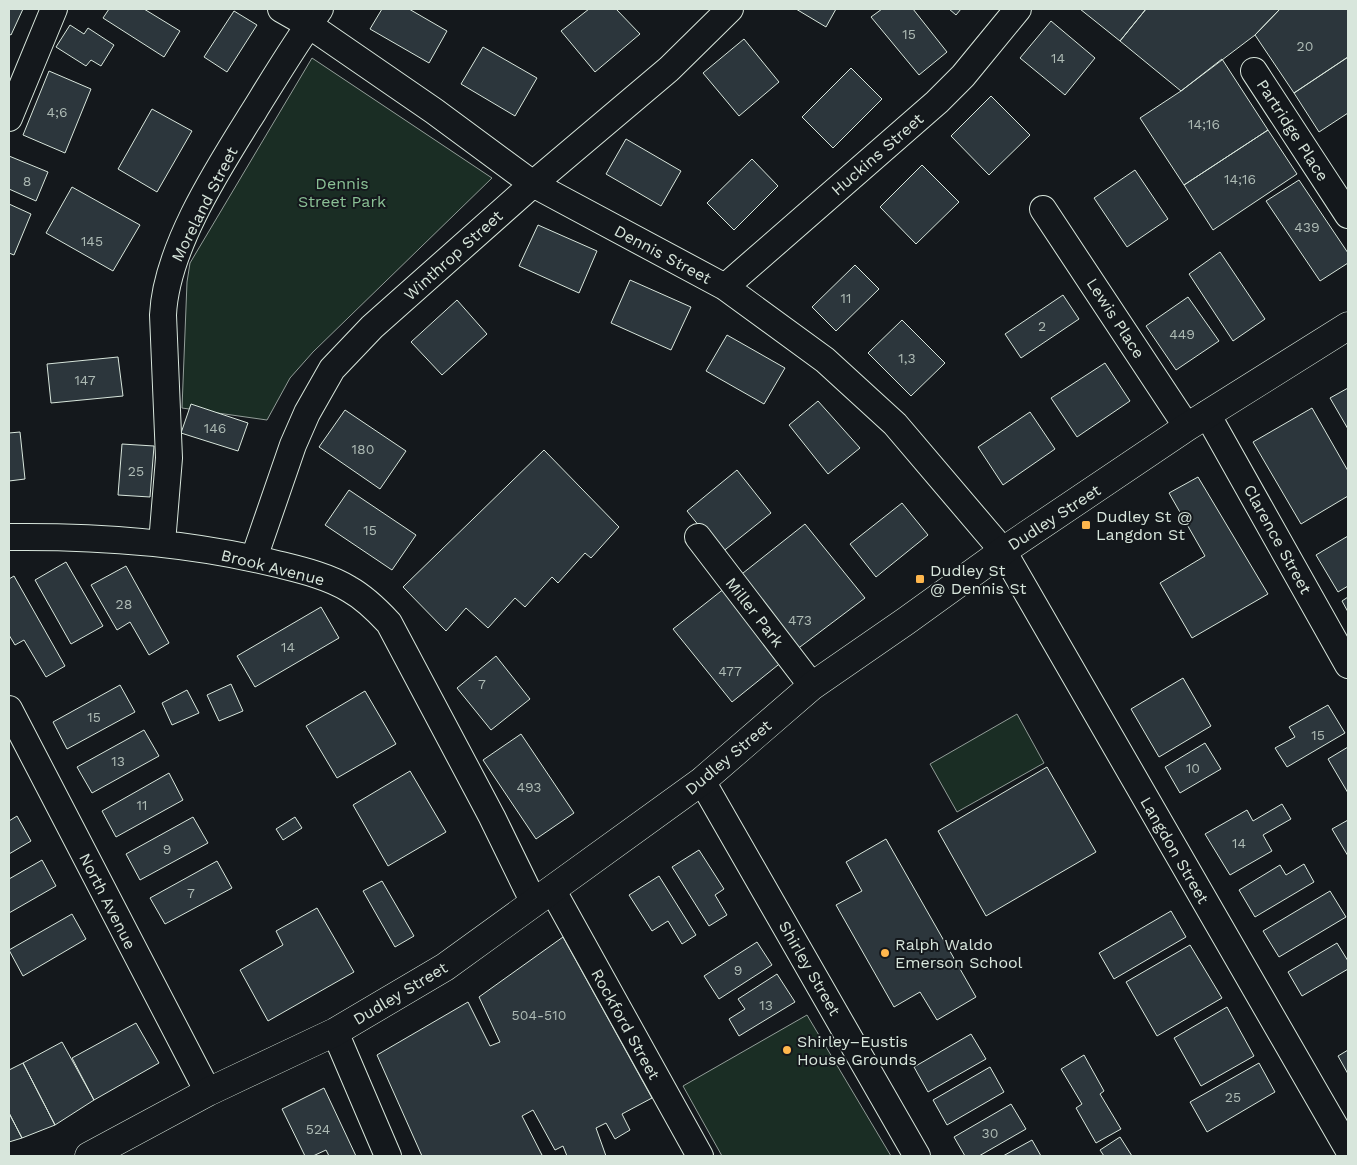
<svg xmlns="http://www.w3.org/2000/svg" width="1357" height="1165" font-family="'Work Sans',sans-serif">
  <rect width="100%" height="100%" fill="#14181c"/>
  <path fill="#1a2d24" stroke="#939e99" d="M312,58l180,120 -179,174 -23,26 -23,42 -85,-12 5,-126 3,-19z
    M1017,714l27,49 -87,49 -27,-48z
    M807,1015l84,141h-169l-39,-70z"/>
  <path fill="#2c363c" stroke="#d8e6dc" d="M9,9h14l-12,26 -2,-1z
    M109,9h35l36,22 -16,26 -61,-39z
    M382,9h27l38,22 -18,32 -59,-34z
    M589,9h27l24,25 -45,38 -34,-41z
    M796,9h40l-10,18z
    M882,9h31l34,43 -28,23 -48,-58z
    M949,9h12l-5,6z
    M1080,9h66l-26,32z
    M1146,9h134l-25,26 -74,56 -61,-50z
    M1280,9h68v48l-54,36 -39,-58z
    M234,11l23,14 -30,47 -23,-15z
    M1051,21l44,37 -30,37 -45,-37z
    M70,25l14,9 4,-6 26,17 -13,21 -10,-6 -5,6 -30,-19z
    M744,39l35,43 -40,34 -36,-43z
    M483,47l54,31 -22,38 -54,-32z
    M1348,57v56l-29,19 -25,-39z
    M1222,59l46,71 -84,55 -44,-67 41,-27z
    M851,68l31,31 -49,49 -31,-31z
    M49,71l42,18 -26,64 -42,-18z
    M991,96l39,39 -41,40 -38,-39z
    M152,109l40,22 -35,61 -39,-23z
    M1268,130l29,44 -84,56 -29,-45z
    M626,139l55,32 -20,35 -55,-32z
    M9,156l39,16 -12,29 -27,-12z
    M752,159l26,27 -44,44 -27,-27z
    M922,165l37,37 -43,42 -36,-37z
    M1135,170l33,49 -41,28 -33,-49z
    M1299,180l49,73v10l-28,18 -54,-80z
    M72,187l68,38 -27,46 -67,-38z
    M9,204l22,10 -17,41 -5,-2z
    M538,225l59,26 -18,42 -60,-27z
    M1220,252l45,67 -32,22 -44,-67z
    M855,265l24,24 -43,42 -24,-24z
    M630,280l61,27 -20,43 -60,-27z
    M1063,295l16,24 -58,39 -16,-24z
    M1188,297l31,44 -43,29 -30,-44z
    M457,300l30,34 -45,41 -31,-33z
    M902,320l43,43 -34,33 -43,-43z
    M727,335l58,33 -21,36 -58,-33z
    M118,357l5,39 -72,7 -4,-39z
    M1105,363l25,38 -53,36 -26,-39z
    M1348,388v41l-18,-31z
    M818,401l42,47 -32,26 -39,-49z
    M191,404l57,19 -10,28 -57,-18z
    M1312,408l36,63v25l-47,28 -48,-82z
    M345,410l61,41 -26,38 -61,-42z
    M1030,412l25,37 -52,36 -25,-38z
    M20,432l5,47 -16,2v-48z
    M122,444l32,2 -4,51 -32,-2z
    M544,450l75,77 -28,31 -6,-5 -27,30 -6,-6 -27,30 -10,-9 -27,30 -22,-20 -20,23 -43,-44z
    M737,470l34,43 -50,40 -34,-42z
    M1198,477l70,117 -76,44 -32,-55 45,-27 -36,-63z
    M349,490l67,45 -24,35 -67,-45z
    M902,503l26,32 -52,42 -26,-33z
    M805,524l60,74 -69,52 -58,-73z
    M1348,536v50l-10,6 -22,-37z
    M66,562l37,64 -32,18 -36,-64z
    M126,566l43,77 -20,12 -19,-33 -13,8 -26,-45z
    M14,576l51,90 -19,11 -22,-37 -9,5 -6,-10v-56z
    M725,588l58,73 -51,41 -59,-73z
    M1348,597v15l-6,-11z
    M321,607l18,31 -84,49 -18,-31z
    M496,656l34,43 -39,31 -34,-42z
    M1183,678l28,48 -52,31 -28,-48z
    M231,684l12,27 -24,10 -12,-26z
    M120,685l15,27 -68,37 -14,-27z
    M187,690l12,23 -27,12 -10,-22z
    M365,691l31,53 -59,34 -31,-52z
    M1328,705l17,28 -58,34 -12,-19 20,-11 -6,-10z
    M144,730l15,26 -67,37 -15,-26z
    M521,734l53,79 -38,26 -53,-79z
    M1205,743l16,26 -41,24 -15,-26z
    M1348,747v46l-20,-34z
    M1047,767l49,85 -110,64 -48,-85z
    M410,771l36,61 -58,34 -35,-61z
    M169,773l14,27 -67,37 -14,-26z
    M1282,804l9,15 -28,16 9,16 -42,24 -25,-41 42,-24 6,11z
    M17,816l14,25 -22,13v-33z
    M193,817l15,26 -68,37 -14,-26z
    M295,817l7,11 -19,12 -7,-11z
    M1348,820v36l-16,-27z
    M886,839l90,158 -39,23 -17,-28 -26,15 -58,-102 26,-14 -16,-29z
    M699,850l25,39 -9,6 12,20 -18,11 -37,-59z
    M42,860l14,26 -47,27v-34z
    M217,861l15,27 -67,36 -15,-26z
    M1304,864l10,18 -59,35 -16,-27 41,-25 6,10z
    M659,876l37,59 -14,9 -14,-23 -16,10 -23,-36z
    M382,881l32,55 -19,11 -32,-56z
    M1330,891l16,26 -67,40 -16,-26z
    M317,908l37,64 -86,49 -28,-51 43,-25 -7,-14z
    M1171,911l15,26 -72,42 -15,-26z
    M72,914l14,25 -63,37 -14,-26z
    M563,937l89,161 -30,16 8,16 -15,9 -9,-16 -10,5 10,28h-39l-4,-10 -8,4 -22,-40 -11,6 20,39 -2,1h-118l-45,-101 91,-53 22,44 10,-4 -21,-45z
    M757,942l15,23 -53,34 -15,-23z
    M1337,943l11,18v8l-46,27 -14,-24z
    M1190,945l32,53 -65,38 -31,-54z
    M777,974l18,28 -56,34 -10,-17 16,-10 -7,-10z
    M1227,1007l27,49 -53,30 -27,-48z
    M136,1023l23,40 -65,37 -22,-42z
    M971,1034l15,25 -58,33 -14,-25z
    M62,1042l32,58 -39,25 -32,-62z
    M1348,1050v24l-10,-18z
    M1084,1055l20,36 -4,3 21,35 -25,14 -20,-35 6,-4 -21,-35z
    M23,1063l32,62 -33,13 -13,-25v-43z
    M1259,1063l16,29 -68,40 -17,-30z
    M990,1067l14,25 -57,33 -14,-25z
    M324,1088l32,68h-27l-3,-6 -13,6h-8l-23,-47z
    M1011,1104l15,25 -47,27h-14l-11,-19z
    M9,1113l13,25 -13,4z
    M1120,1137l12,19h-28l-4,-6z
    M1032,1140l9,16h-38z"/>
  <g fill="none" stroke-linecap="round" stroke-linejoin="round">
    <g stroke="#d8e6dc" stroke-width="28">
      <path id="street" d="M281,9l28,16 125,86 99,73 192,103 100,73 70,64 108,127 345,598
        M1254,71l94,144
        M9,118l45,-109
        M1043,209l144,218
        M725,287l212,-185 26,-26 55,-67
        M1207,414l141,251
        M9,537c91,-1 180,5 268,27 24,6 51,12 72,25 16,9 28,21 40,34l103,194 42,86
        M698,537l114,149
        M162,543l7,-85 -6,-143c3,-67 56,-148 91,-204 21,-34 42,-69 66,-102
        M254,558l39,-113 14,-32 25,-44 40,-42 161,-143 136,-115 61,-60
        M9,709l199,383
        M702,781l215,375
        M553,891l147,265
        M335,1032l53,124"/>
    </g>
    <g stroke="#d8e6dc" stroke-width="29">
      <path id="secondary" d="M89,1156l119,-64 127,-60 110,-65 257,-186 110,-95 94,-65 97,-70 184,-124 161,-101"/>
    </g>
    <use href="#street" stroke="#14181c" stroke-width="26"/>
    <use href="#secondary" stroke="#14181c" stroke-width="28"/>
  </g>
  <g fill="#ffb74d" stroke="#14181c" stroke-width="2">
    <rect x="1081" y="520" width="10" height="10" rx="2.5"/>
    <rect x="915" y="574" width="10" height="10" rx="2.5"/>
    <circle cx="885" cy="953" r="5"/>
    <circle cx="787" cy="1050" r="5"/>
  </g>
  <g text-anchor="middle" stroke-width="4" stroke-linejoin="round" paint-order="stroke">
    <g font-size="14" fill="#adbab4">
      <text x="909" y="39">15</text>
      <text x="1305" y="51">20</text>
      <text x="1058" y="63">14</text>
      <text x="57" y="117">4;6</text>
      <text x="1204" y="129">14;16</text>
      <text x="1240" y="184">14;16</text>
      <text x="27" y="186">8</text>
      <text x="1307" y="232">439</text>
      <text x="92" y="246">145</text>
      <text x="846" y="303">11</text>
      <text x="1042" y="331">2</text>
      <text x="1182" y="339">449</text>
      <text x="907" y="363">1,3</text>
      <text x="85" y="385">147</text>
      <text x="215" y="433">146</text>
      <text x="363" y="454">180</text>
      <text x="136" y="476">25</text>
      <text x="370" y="535">15</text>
      <text x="124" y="609">28</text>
      <text x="800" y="625">473</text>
      <text x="288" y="652">14</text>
      <text x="730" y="676">477</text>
      <text x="482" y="689">7</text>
      <text x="94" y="722">15</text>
      <text x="1318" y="740">15</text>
      <text x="118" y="766">13</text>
      <text x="1193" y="773">10</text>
      <text x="529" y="792">493</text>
      <text x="142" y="810">11</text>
      <text x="1239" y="848">14</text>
      <text x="167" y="854">9</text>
      <text x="191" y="898">7</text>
      <text x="738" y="975">9</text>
      <text x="766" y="1010">13</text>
      <text x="539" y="1020">504-510</text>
      <text x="1233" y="1102">25</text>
      <text x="318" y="1134">524</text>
      <text x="990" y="1138">30</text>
    </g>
    <g font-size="16" fill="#d8e6dc" stroke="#14181c">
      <text transform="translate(1293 130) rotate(57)" y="6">Partridge Place</text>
      <text transform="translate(877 154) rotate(-41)" y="6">Huckins Street</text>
      <text transform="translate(204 204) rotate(-63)" y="6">Moreland Street</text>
      <text transform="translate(663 254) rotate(28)" y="6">Dennis Street</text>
      <text transform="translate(453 255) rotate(-42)" y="6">Winthrop Street</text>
      <text transform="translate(1116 318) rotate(57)" y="6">Lewis Place</text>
      <text transform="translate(1054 517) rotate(-33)" y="6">Dudley Street</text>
      <text transform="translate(1278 539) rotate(61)" y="6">Clarence Street</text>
      <text transform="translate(273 567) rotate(14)" y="6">Brook Avenue</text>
      <text transform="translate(755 612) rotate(52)" y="6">Miller Park</text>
      <text transform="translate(728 757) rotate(-40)" y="6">Dudley Street</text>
      <text transform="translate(1175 850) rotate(60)" y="6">Langdon Street</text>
      <text transform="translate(108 901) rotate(63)" y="6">North Avenue</text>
      <text transform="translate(810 968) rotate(60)" y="6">Shirley Street</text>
      <text transform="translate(400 993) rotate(-31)" y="6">Dudley Street</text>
      <text transform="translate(626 1024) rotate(61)" y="6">Rockford Street</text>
    </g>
    <g font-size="16" fill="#8ac095" stroke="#14181c">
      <text x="342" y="189">Dennis<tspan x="342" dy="18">Street Park</tspan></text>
    </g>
    <g font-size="16" fill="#d8e6dc" stroke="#14181c" text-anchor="start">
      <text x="1096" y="522">Dudley St @<tspan x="1096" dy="18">Langdon St</tspan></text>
      <text x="930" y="576">Dudley St<tspan x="930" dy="18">@ Dennis St</tspan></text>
      <text x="895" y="950">Ralph Waldo<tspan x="895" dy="18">Emerson School</tspan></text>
      <text x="797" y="1047">Shirley–Eustis<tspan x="797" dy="18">House Grounds</tspan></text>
    </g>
  </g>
  <rect width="1357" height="1165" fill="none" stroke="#d8e6dc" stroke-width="20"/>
</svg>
